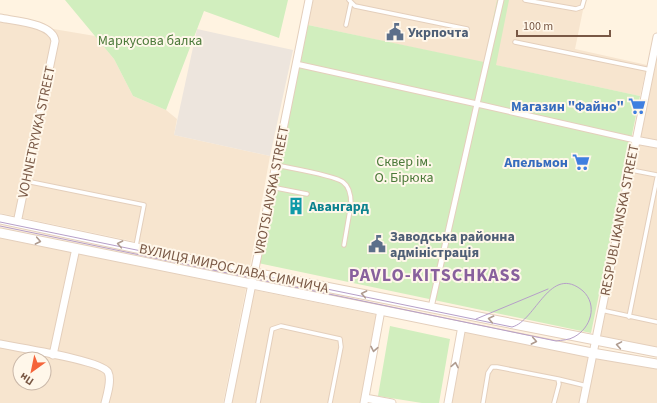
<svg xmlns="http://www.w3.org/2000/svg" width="657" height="403" font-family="'Source Sans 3',sans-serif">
  <rect width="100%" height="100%" fill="#fff3e1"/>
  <path fill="#f7e5cf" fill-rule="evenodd" d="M313,0h272l-10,49 72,16 -7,31 -332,-71z
    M0,20l95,16 19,23 19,37 33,14 11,9 -3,16 96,21 -20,110 -250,-53z
    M657,50v298l-58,-11z
    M0,238l246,50 -23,115h-223zM20,359h24v24h-24z
    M254,290l123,25 -17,88h-130z
    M465,331l192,37v35h-205z"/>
  <path fill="#ede5dd" d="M197,29l96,21 -23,106 -96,-21z"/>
  <path fill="#d1eebe" d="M65,0h223l-9,38 -75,-27 -38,99 -33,-14 -19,-37z
    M497,0h12l-13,65 144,31 -49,237 -333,-70 18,-98 32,-140 176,37z
    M390,326l60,13 -11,64h-17l-44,-7z"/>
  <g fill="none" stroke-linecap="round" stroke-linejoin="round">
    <g stroke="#e4cfbc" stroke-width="5.5">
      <path id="service" d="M349,0l6,6 112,23
        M525,0l51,9 6,-2 2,-7
        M346,25l5,-23
        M515,42l136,28
        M276,165c13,3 58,10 67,17 7,5 8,14 8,22l-7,41
        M631,170l26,5
        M26,181l118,24 -8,41
        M271,187l36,7
        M601,310l56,12
        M629,317l28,-139
        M558,379l29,7
        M258,403l14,-74 9,-3 59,13 1,8 -11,56
        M483,403l5,-30 4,-6h5l61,12 1,5 -5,19"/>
    </g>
    <g stroke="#e4cfbc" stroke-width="7">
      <path id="pedestrian" d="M296,64l181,40 24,-104
        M432,303l45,-199 158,36"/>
    </g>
    <g stroke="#e4cfbc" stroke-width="9">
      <path id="minor" d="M0,18c14,3 53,5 55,23l-38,182
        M635,140l22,4
        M0,344c18,4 101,16 108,28 4,8 -1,23 -3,31
        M53,355l23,-107
        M365,398l27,5
        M228,403l81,-403
        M364,403l17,-93
        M448,403l14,-77
        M583,403l74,-366"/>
    </g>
    <g stroke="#e4cfbc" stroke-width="11">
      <path id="tertiary" d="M0,219l254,54 403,79
        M0,233l592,120 65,11"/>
    </g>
    <use href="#service" stroke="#fff" stroke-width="3.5"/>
    <use href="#pedestrian" stroke="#fff" stroke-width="5"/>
    <use href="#minor" stroke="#fff" stroke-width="7"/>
    <use href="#tertiary" stroke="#fff" stroke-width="9"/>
    <path stroke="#b69fc9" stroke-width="1" d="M0,222l512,105c24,-6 38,-64 71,-36 15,14 8,37 -9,46 -5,3 -12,3 -18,4l-556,-115
      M476,319l72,-30"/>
  </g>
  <defs><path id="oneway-chevron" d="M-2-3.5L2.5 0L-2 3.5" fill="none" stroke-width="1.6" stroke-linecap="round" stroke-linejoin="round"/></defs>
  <g stroke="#af9b8f">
    <use href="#oneway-chevron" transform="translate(38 241) rotate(11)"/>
    <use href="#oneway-chevron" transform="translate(120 244) rotate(-169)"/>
    <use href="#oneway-chevron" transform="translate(364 294) rotate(-169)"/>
    <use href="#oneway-chevron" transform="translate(491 319) rotate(-168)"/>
    <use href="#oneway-chevron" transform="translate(534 341) rotate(11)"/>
    <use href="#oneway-chevron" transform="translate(619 345) rotate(-170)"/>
    <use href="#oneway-chevron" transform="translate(374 349) rotate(101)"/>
    <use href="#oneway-chevron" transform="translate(455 365) rotate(-79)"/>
  </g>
  <defs>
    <g id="civic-bare" transform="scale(1.38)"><path d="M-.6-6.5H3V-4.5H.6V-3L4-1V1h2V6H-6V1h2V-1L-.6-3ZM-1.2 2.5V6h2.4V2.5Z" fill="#5c6f8a" stroke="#fff7ea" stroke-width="2.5" paint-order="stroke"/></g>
    <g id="supermarket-bare" transform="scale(1.38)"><path d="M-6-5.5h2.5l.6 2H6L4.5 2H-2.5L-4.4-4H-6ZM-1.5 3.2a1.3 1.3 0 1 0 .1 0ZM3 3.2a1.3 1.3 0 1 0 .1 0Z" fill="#3f7fe0" stroke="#fff7ea" stroke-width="2.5" paint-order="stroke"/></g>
    <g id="building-bare" transform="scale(1.38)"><path d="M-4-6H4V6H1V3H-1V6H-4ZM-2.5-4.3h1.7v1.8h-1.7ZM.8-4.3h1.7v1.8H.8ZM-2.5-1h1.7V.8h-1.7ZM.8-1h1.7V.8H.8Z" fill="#0f9aa8" stroke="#fff7ea" stroke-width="2.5" paint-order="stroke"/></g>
  </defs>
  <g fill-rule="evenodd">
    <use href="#civic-bare" x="395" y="32"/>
    <use href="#supermarket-bare" x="637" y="106"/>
    <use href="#supermarket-bare" x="581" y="162"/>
    <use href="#building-bare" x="296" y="206"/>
    <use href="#civic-bare" x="377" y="244"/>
  </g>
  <g text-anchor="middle" stroke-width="4" stroke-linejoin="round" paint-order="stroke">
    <g font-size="14" font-weight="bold" fill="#4e5e75" stroke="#fff7ea" text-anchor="start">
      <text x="408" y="37">Укрпочта</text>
      <text x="390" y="241">Заводська районна<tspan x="390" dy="16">адміністрація</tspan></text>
    </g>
    <g font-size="14" fill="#4c7a3a" stroke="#fff7ea">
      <text x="150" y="45">Маркусова балка</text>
      <text x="404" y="166">Сквер ім.<tspan x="404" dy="16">О. Бірюка</tspan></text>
    </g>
    <g font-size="14" font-weight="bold" fill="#366cbe" stroke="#fff7ea" text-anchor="end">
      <text x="624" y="111">Магазин "Файно"</text>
      <text x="568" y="167">Апельмон</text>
    </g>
    <g font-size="14" fill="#795845" stroke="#fff7ea">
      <text transform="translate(36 132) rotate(-78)" y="5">VOHNETRYVKA STREET</text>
      <text transform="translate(271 190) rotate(-79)" y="5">VROTSLAVSKA STREET</text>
      <text transform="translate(619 220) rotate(-79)" y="5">RESPUBLIKANSKA STREET</text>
      <text transform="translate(234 268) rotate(12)" y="5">ВУЛИЦЯ МИРОСЛАВА СИМЧИЧА</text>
    </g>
    <g font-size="14" font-weight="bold" fill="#0d838f" stroke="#fff7ea" text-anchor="start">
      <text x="309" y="211">Авангард</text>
    </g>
    <g font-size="18" font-weight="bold" letter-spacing="1" fill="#88609d" stroke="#fff7ea">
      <text x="435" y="281">PAVLO-KITSCHKASS</text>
    </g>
  </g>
  <g transform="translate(32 371) rotate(213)"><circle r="19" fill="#fff7ea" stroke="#c9b7a8"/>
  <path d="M0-3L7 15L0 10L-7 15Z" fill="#f5643a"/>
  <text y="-6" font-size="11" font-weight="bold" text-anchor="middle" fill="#795845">Пн</text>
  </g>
  <path d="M517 30v6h93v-6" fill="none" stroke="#795845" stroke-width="2"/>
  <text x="523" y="30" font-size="12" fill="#795845" stroke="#fff7ea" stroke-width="3" paint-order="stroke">100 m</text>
</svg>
